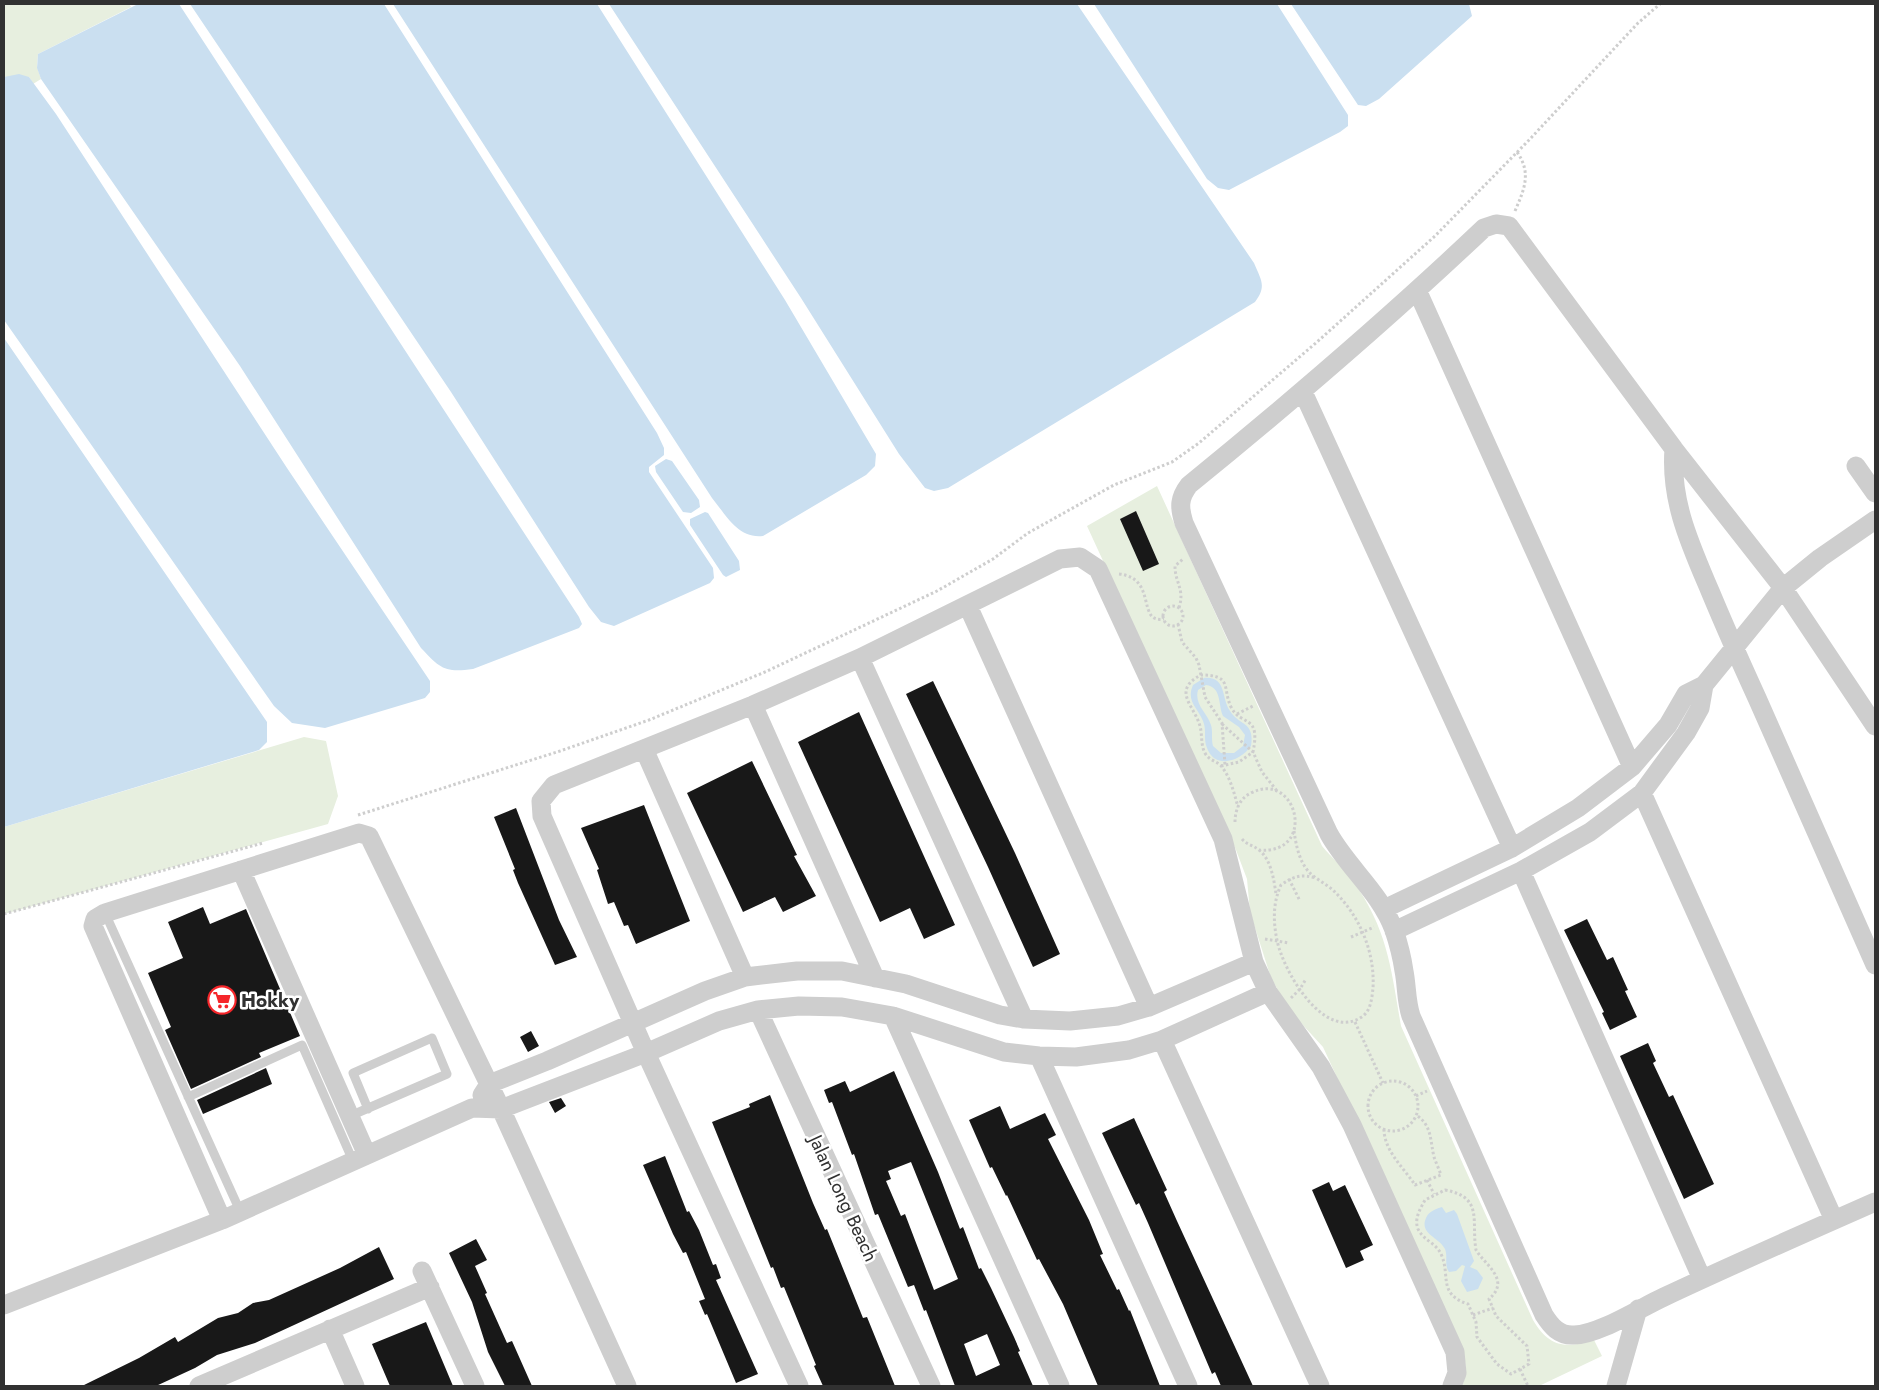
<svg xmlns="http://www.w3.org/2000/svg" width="1879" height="1390" font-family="Jost,sans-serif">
  <rect width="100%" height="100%" fill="#fff"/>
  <path fill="#e7efdf" d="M4,4h125l2,3 -93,47 -1,13 4,12 -8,5 -4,-7 -25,1z
    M1157,486l165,360c10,12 22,22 31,35 35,49 38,88 48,145l132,294c16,27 32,29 61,20l8,16 -63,30h-77c6,-14 4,-25 -1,-40l-138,-299 -33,-36 -19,-33 -21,-66 -3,-33 -11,-29 -149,-324z
    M304,737l22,4 12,55 -10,28 -324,90v-87z"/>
  <path fill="#cadff0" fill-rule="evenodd" d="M138,4h41l400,613 3,7 -3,4 -106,41c-29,4 -33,-1 -52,-21l-181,-282 -199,-287 -4,-11 1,-14z
    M190,4h194l273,429 7,15v7l-15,12v5l64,96 1,10 -4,5 -96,43 -13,-4 -12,-15 -138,-215z
    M393,4h204l188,296 91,154 -1,12 -9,9 -103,61c-25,3 -37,-21 -51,-38z
    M609,4h468l177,259c7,17 13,23 1,39l-307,186 -14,3 -9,-3 -26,-34 -98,-156z
    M1094,4h183l71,111v11l-8,6 -111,58 -11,-2 -11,-9z
    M1291,4h178l3,12 -93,83 -13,7 -8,-1z
    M19,74l10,3 27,37 231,354 143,213v11l-5,6 -100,30 -33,-5 -18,-17 -270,-386v-243z
    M4,338l263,384v20l-8,8 -255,77z
    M666,459l6,2 27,39 1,7 -9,6 -8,-1 -27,-40 -1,-6z
    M705,512l3,1 31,48 1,9 -14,7 -3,-2 -33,-50v-6z
    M1204,678c23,-2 17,20 26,33 9,15 25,10 21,35 -10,15 -36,24 -44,2 -4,-9 0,-18 -4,-27 -6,-14 -17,-20 -10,-36zM1206,685c16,2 12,20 17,31l16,11 6,8 -2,11 -9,7h-13l-8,-7c-2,-7 0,-15 -2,-21 -4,-13 -17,-20 -13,-35z
    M1442,1207l4,6 8,-3 3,4 17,47 -4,6 7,3 6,8 -5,11 -11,3 -6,-11 4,-15 -3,-1 -6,6 -7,1c-5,-7 -1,-15 -4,-23 -6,-12 -26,-15 -19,-31 3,-7 10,-9 16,-11z"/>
  <path fill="#181818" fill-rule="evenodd" d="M1136,511l23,53 -16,7 -23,-52z
    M933,681l82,172 45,101 -27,13 -45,-100 -82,-173z
    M859,712l96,213 -31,14 -14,-31 -30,14 -82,-180z
    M752,761l45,94 -3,1 22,40 -33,16 -8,-15 -32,15 -56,-119z
    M644,805l46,116 -54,23 -8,-19 -4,1 -10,-24 -6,2 -11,-34 2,-1 -18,-41z
    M516,808l43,112 18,37 -22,8 -37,-82 -5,-13 2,-1 -21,-52z
    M203,907l7,17 36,-15 54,127 -41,17 2,4 -70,32 -26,-59 6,-3 -23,-54 35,-15 -15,-36z
    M1587,919l20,41 6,-3 15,33 -3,1 12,26 -27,13 -8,-17 2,-1 -40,-82z
    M531,1031l8,15 -11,6 -8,-15z
    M1648,1043l8,18 -3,2 16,34 4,-2 41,89 -30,15 -64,-143z
    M266,1068l6,16 -69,30 -6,-14z
    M894,1071l44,101 22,57 3,-2 16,42 2,-1 10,20 23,49 6,14 -2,1 15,34h-78l-29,-76 -2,1 -10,-26 -6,2 -30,-73 -3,1 -21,-61 -2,1 -20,-53 -3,1 -5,-13 21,-9 5,11zM911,1162l47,117 -24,11 -29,-76 -4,2 -15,-35 5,-2 -3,-8zM987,1334l13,31 -24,11 -12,-32z
    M770,1095l43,108 12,27 2,-1 36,89 4,-1 28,69h-72l-9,-20 2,-1 -32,-78 -3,1 -8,-21 -2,1 -59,-146 38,-15 -1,-3z
    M561,1098l5,8 -11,7 -6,-11z
    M1000,1106l10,23 35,-16 11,22 -8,4 41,81 14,34 -3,1 17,35 2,-1 10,22 1,-1 30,76h-62l-35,-82 -24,-45 -2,1 -30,-65 -1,1 -14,-29 -2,1 -21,-48z
    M1134,1118l33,72 -3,2 13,29 76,165h-32l-6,-14 -3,2 -64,-151 -9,-20 -3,2 -34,-72z
    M665,1156l22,56 2,-1 10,19 14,35 3,-1 5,14 -5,2 42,94 -22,9 -29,-69 -2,1 -6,-14 6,-2 -19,-47 -3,1 -10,-19 -30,-69z
    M1329,1182l4,9 12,-6 28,60 -13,6 4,9 -18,8 -34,-78z
    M476,1239l11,21 -12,6 12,27 -2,1 22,49 5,-2 20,45h-27l-17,-34 -16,-50 -23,-49z
    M379,1247l15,32 -139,64 -38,12 -22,13 -39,18h-74l57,-28 36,-21 3,5 40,-24 20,-5 15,-10 16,-3 71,-32z
    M426,1322l27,64h-63l-18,-42z"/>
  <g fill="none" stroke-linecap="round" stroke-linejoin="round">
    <path stroke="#cecece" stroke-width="3" stroke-dasharray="2.5 2.5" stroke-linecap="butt" d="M1515,211c9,-21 17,-38 2,-59
      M1119,574c39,4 17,50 45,45
      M1163 616a10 10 0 1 1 20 0a10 10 0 1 1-20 0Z
      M1179,608c6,-19 -4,-25 -4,-42l8,-7
      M1178,624l4,18 14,16 3,7 6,32 17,26 3,42
      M1237,714l16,-8
      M1222,724l31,28 9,20 15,19
      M1221,766l18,-4 14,-10c8,-39 -12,-25 -22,-45 -9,-19 2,-32 -30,-32 -29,15 -8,30 -2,48 4,10 1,21 6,30 4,8 13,8 17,14 9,12 12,26 16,40
      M358,815l202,-64 89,-31 116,-48 172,-81 56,-32 35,-26 86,-48 58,-23 27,-19 118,-101 118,-106 95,-97 108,-116 22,-19
      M1235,822c0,-12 5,-24 16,-29 46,-24 67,62 8,57
      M1294,831c2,14 5,29 14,40 7,8 19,13 27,21 25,25 40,60 38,96 -1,9 -2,22 -10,28 -38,28 -80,-45 -86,-76 -4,-19 -4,-38 4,-55 12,-9 21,-11 35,-7
      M1242,839c5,6 11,6 17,11 12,9 15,30 17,44
      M1289,879l11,22
      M4,914l259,-71
      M1351,937l23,-10
      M1265,939l24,4
      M1291,998l9,-9 6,-10
      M1355,1022l28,61
      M1368 1106a25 25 0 1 1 50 0a25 25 0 1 1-50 0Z
      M1416,1096l11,-5
      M1384,1129c0,22 20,39 31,56l26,-10c-2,-6 -5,-12 -7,-18 -4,-17 -2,-32 -18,-42
      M1427,1180l7,14
      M1445,1190c39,7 26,31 31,60 10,16 35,30 13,49l7,17 31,30 2,18 -18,10 -14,-10 -20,-27 -1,-15 -8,-18c-31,-10 -17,-29 -27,-50 -5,-11 -18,-14 -23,-25 -4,-10 2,-20 7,-29z
      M1473,1315l20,-7
      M1520,1369l8,17"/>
    <path stroke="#cecece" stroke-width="9" d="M105,913l135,298
      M188,1097l114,-52 51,116
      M350,1116l97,-42 -15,-36 -79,35 15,36"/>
    <path stroke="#cecece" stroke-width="19" d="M1417,290l215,477
      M1303,392l209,456
      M1674,449c-4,52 16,95 36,142 15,36 31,72 47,107 39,89 79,178 118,267
      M1856,466l19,27
      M968,606l181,401
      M860,658l164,361
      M753,705l122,273
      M1875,726l-92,-138 -109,-139 -165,-223 -13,-2 -12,4c-95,90 -193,174 -295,257 -10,13 -10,22 -5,38l145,311c19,34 51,58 65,96 4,12 8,27 10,41 3,15 2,30 7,45l133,299c7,11 15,21 30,20 24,0 66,-27 90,-38 70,-33 141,-64 211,-95
      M644,749l101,228
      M1642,793l192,427
      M241,870l126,285
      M1521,871l181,408
      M1384,909l128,-61 66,-40 54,-41 36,-42 18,-31 18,-9 79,-97 37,-30 55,-38
      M1394,931l127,-60 69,-39 52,-39 44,-60 14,-25 4,-23
      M758,1010l173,376
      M893,1016l167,370
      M1162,1040l158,346
      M1039,1056l149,330
      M482,1095l7,-11 58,-23 158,-70 40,-14 52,-6h45l64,13 94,31 24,4 46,2 48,-5 31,-9 105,-45
      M222,1220l-129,-294 2,-7 10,-6 254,-80 10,3 132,273 126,277
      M422,1271l53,115
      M4,1305l218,-85 250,-112 29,1 145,-56 73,-32 39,-11 41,-4 43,1 51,9 111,36 35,4 37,1 53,-7 33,-10 106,-48
      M330,1329l25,57
      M199,1386l231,-99
      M799,1386l-153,-333 -104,-237 -1,-15 13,-16 199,-80 107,-47 200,-99 20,-2 18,12 125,270 31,123 14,30 53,75 31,58 103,227 2,21 -5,13
      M1616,1386l22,-77"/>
  </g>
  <defs>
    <g id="supermarket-ring" transform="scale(1.4375)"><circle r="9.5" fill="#fff" stroke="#f5262a" stroke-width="1.5"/><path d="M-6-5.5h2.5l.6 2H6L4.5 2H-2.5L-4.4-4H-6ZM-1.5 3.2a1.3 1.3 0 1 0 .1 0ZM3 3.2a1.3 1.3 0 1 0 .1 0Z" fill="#f5262a"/></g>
  </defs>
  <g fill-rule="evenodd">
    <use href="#supermarket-ring" x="222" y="1000"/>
  </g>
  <g text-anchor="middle" stroke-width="5" stroke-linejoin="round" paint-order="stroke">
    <g font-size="19" font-weight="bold" fill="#313131" stroke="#fff" text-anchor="start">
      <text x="241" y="1007">Hokky</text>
    </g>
    <g font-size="19" fill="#313131" stroke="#fff">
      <text transform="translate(844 1198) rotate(65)" y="7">Jalan Long Beach</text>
    </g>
  </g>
  <rect width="1879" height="1390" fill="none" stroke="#313131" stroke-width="10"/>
</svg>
